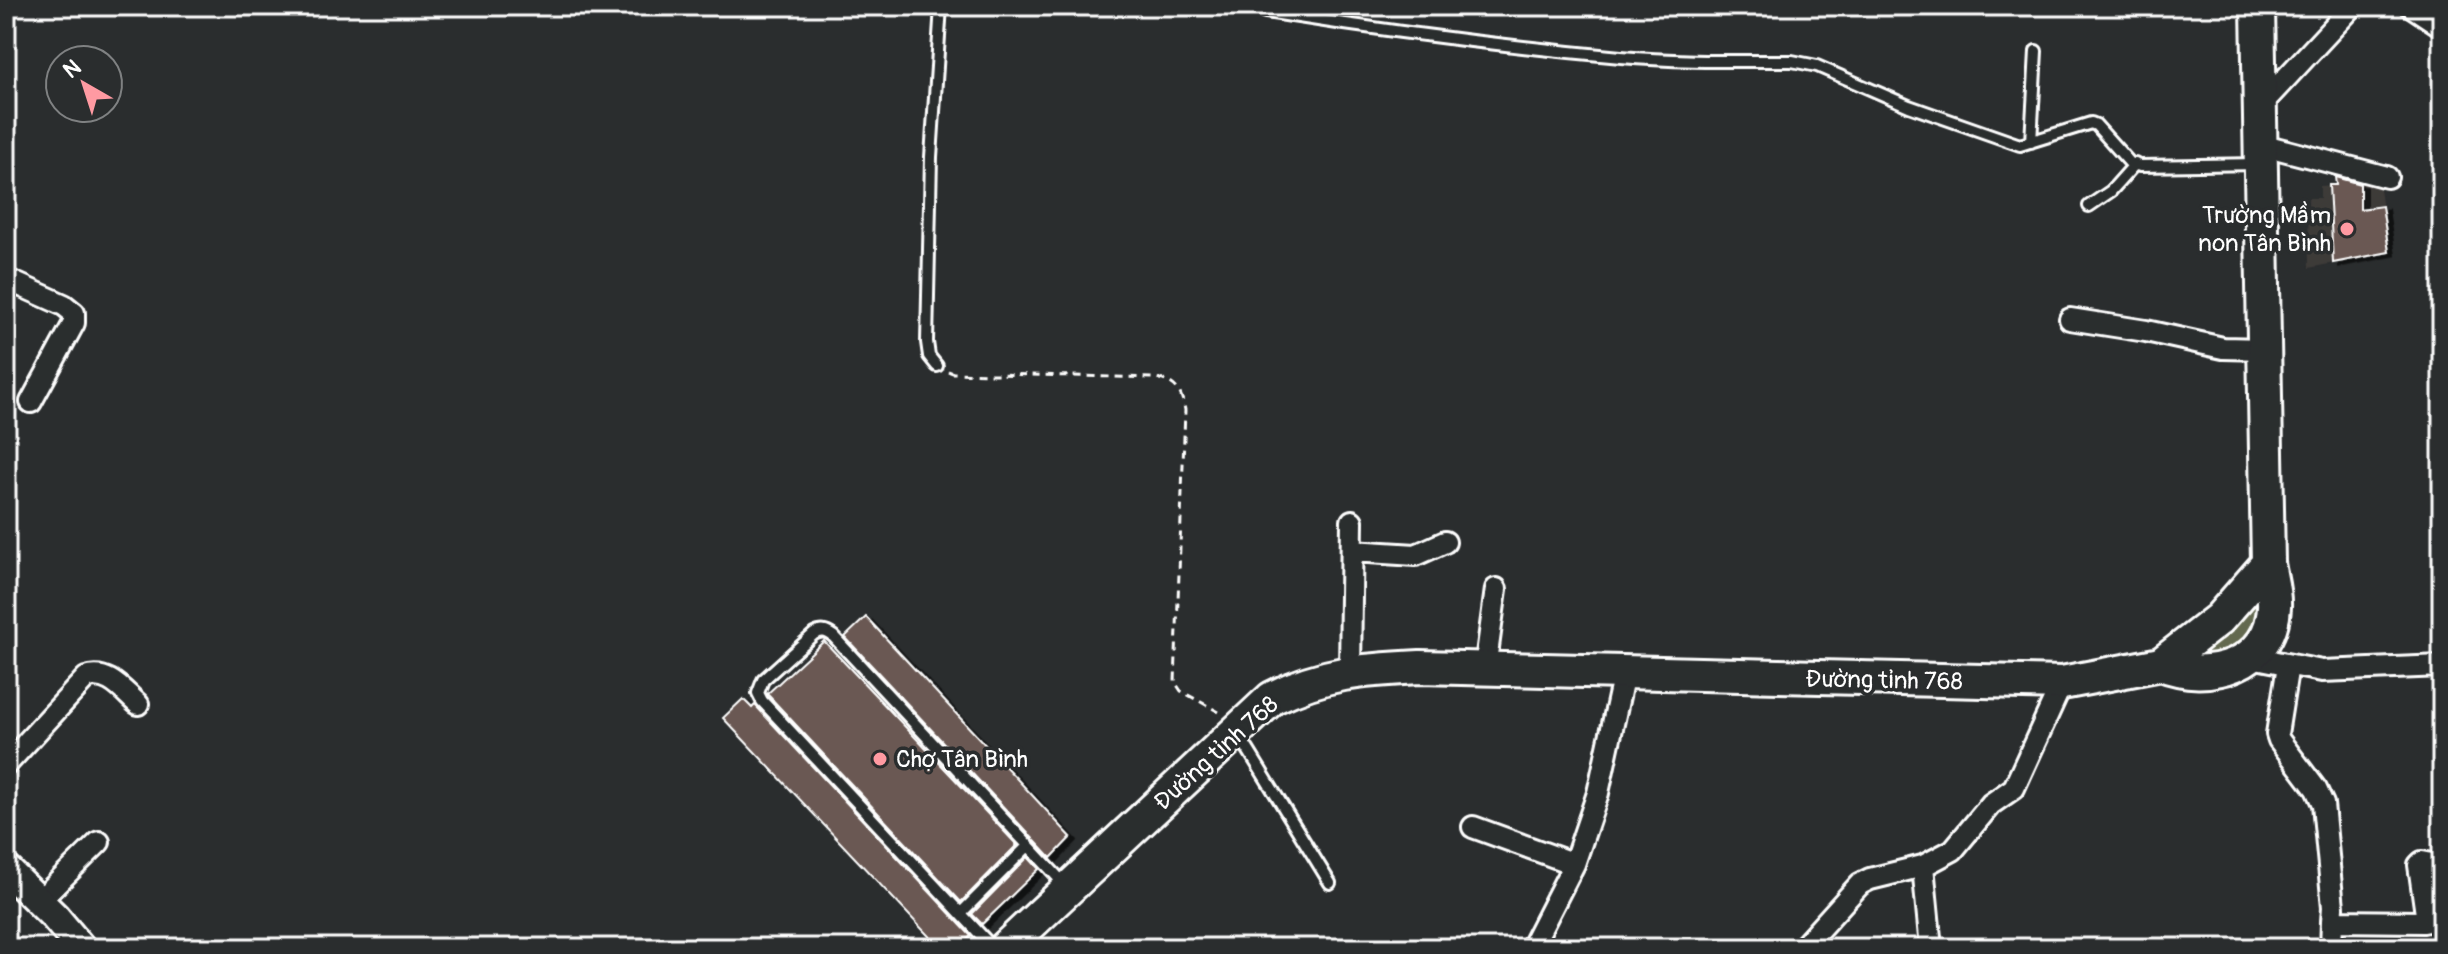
<svg xmlns="http://www.w3.org/2000/svg" width="2448" height="954" font-family="Pangolin,sans-serif">
  <defs>
    <filter id="shadow"><feDropShadow dx="6" dy="3.5" stdDeviation="0" flood-color="#0009"/></filter>
  </defs>
  <rect width="100%" height="100%" fill="#2a2d2e"/>
  <filter id="ink" filterUnits="userSpaceOnUse"><feTurbulence type="fractalNoise" baseFrequency=".0125" numOctaves="2"/><feDisplacementMap in="SourceGraphic" scale="16" xChannelSelector="R" yChannelSelector="G"/><feConvolveMatrix kernelMatrix="1 2 1 2 8 2 1 2 1" color-interpolation-filters="sRGB"/></filter>
  <g filter="url(#ink)">
    <path fill="#3d3a39" d="M2335,171l44,11 10,70 -80,16 -1,-70h12v-12l15,-1z"/>
    <path fill="#63694f" stroke="#b1b4a7" stroke-width="2" d="M2261,583l4,14 -20,52 -62,12z"/>
    <path fill="#6a5953" stroke="#fff" stroke-width="2" filter="url(#shadow)" d="M2335,177l25,7v25l22,-3 7,46 -56,11 -4,-78h7z
      M866,617l205,220 -20,21 -206,-221z
      M824,641l193,204 -56,57 -192,-206 -2,-2z
      M743,699l9,9 3,-3 216,231 -13,12h-18l-217,-230z
      M1028,857l11,12 -57,55 -10,-10z"/>
    <g fill="none" stroke-linecap="round" stroke-linejoin="round">
      <g stroke="#fff" stroke-width="16">
        <path id="service" d="M1246,6l20,6c119,19 235,34 355,45 56,5 115,4 171,4l25,5 92,40 111,39 71,-22 5,2 34,38 10,3 119,-2
          M2031,142l5,-91
          M2089,206l22,-15 24,-27
          M937,366l-8,-10 -2,-14 4,-185 10,-151
          M1239,735l91,148
          M961,913l67,-67
          M993,948l-231,-247 -4,-8 5,-13 51,-46c8,-4 12,-3 19,2l234,251"/>
      </g>
      <g stroke="#fff" stroke-width="26">
        <path id="minor" d="M2411,6l30,20
          M2260,106l93,-100
          M2260,144l127,33
          M6,279l58,26 10,8v10l-43,79
          M2070,319l76,12 77,17 41,1
          M1352,551l64,4 29,-13
          M2251,657l71,14 120,-5
          M2288,665l-11,69 2,6 37,49 7,15 10,103 -1,14 92,1 2,-8 -7,-49 3,-3 20,4
          M1485,669l11,-80
          M1350,671l2,-150
          M6,765l80,-87c22,-8 37,13 52,26
          M1473,827l101,37 24,-71 26,-120
          M1923,866l8,82
          M39,901l60,-59
          M1531,948l43,-84
          M1802,948l58,-64 10,-5 53,-13 30,-16 38,-46 23,-16 48,-105
          M2331,948l1,-27"/>
      </g>
      <g stroke="#fff" stroke-width="34">
        <path id="secondary" d="M6,869l49,48 26,31"/>
      </g>
      <g stroke="#fff" stroke-width="38">
        <path id="primary" d="M2161,664c47,19 110,2 113,-57 1,-15 -4,-30 -6,-44
          M1005,948l267,-250c53,-26 90,-28 148,-31l642,16 99,-19 58,-45 49,-56 -10,-557"/>
      </g>
      <path stroke="#fff" stroke-width="3" stroke-dasharray="8 6" stroke-linecap="butt" d="M948,371l5,2 202,5c21,4 26,12 30,32l-10,272 6,9 38,21"/>
      <use href="#service" stroke="#2a2d2e" stroke-width="10"/>
      <use href="#minor" stroke="#2a2d2e" stroke-width="20"/>
      <use href="#secondary" stroke="#2a2d2e" stroke-width="28"/>
      <use href="#primary" stroke="#2a2d2e" stroke-width="32"/>
    </g>
  </g>
  <g fill="#ff9aa2" stroke="#2a2d2e" stroke-width="3">
    <circle cx="2347" cy="229" r="8"/>
    <circle cx="880" cy="759" r="8"/>
  </g>
  <g text-anchor="middle" stroke-width="7" stroke-linejoin="round" paint-order="stroke">
    <g font-size="24" fill="#fff" stroke="#2a2d2e" text-anchor="end">
      <text x="2331" y="223">Trường Mầm<tspan x="2331" dy="28">non Tân Bình</tspan></text>
      <text x="896" y="767" text-anchor="start">Chợ Tân Bình</text>
    </g>
    <g font-size="24" fill="#fff" stroke="#2a2d2e">
      <text transform="translate(1884 680) rotate(1)" y="8">Đường tỉnh 768</text>
      <text transform="translate(1216 753) rotate(-42)" y="8">Đường tỉnh 768</text>
    </g>
  </g>
  <rect width="2448" height="954" fill="none" stroke="#2a2d2e" stroke-width="32"/>
  <rect x="16" y="16" width="2416" height="922" fill="none" stroke="#fff" stroke-width="3" filter="url(#ink)"/>
  <g transform="translate(84 84) rotate(321)"><circle r="38" fill="#2a2d2e" stroke="#7f8182" stroke-width="2"/>
  <path d="M0-6L14 30L0 20L-14 30Z" fill="#ff9aa2"/>
  <text y="-12" font-size="22" font-weight="bold" text-anchor="middle" fill="#ffffff">N</text>
  </g>
</svg>
